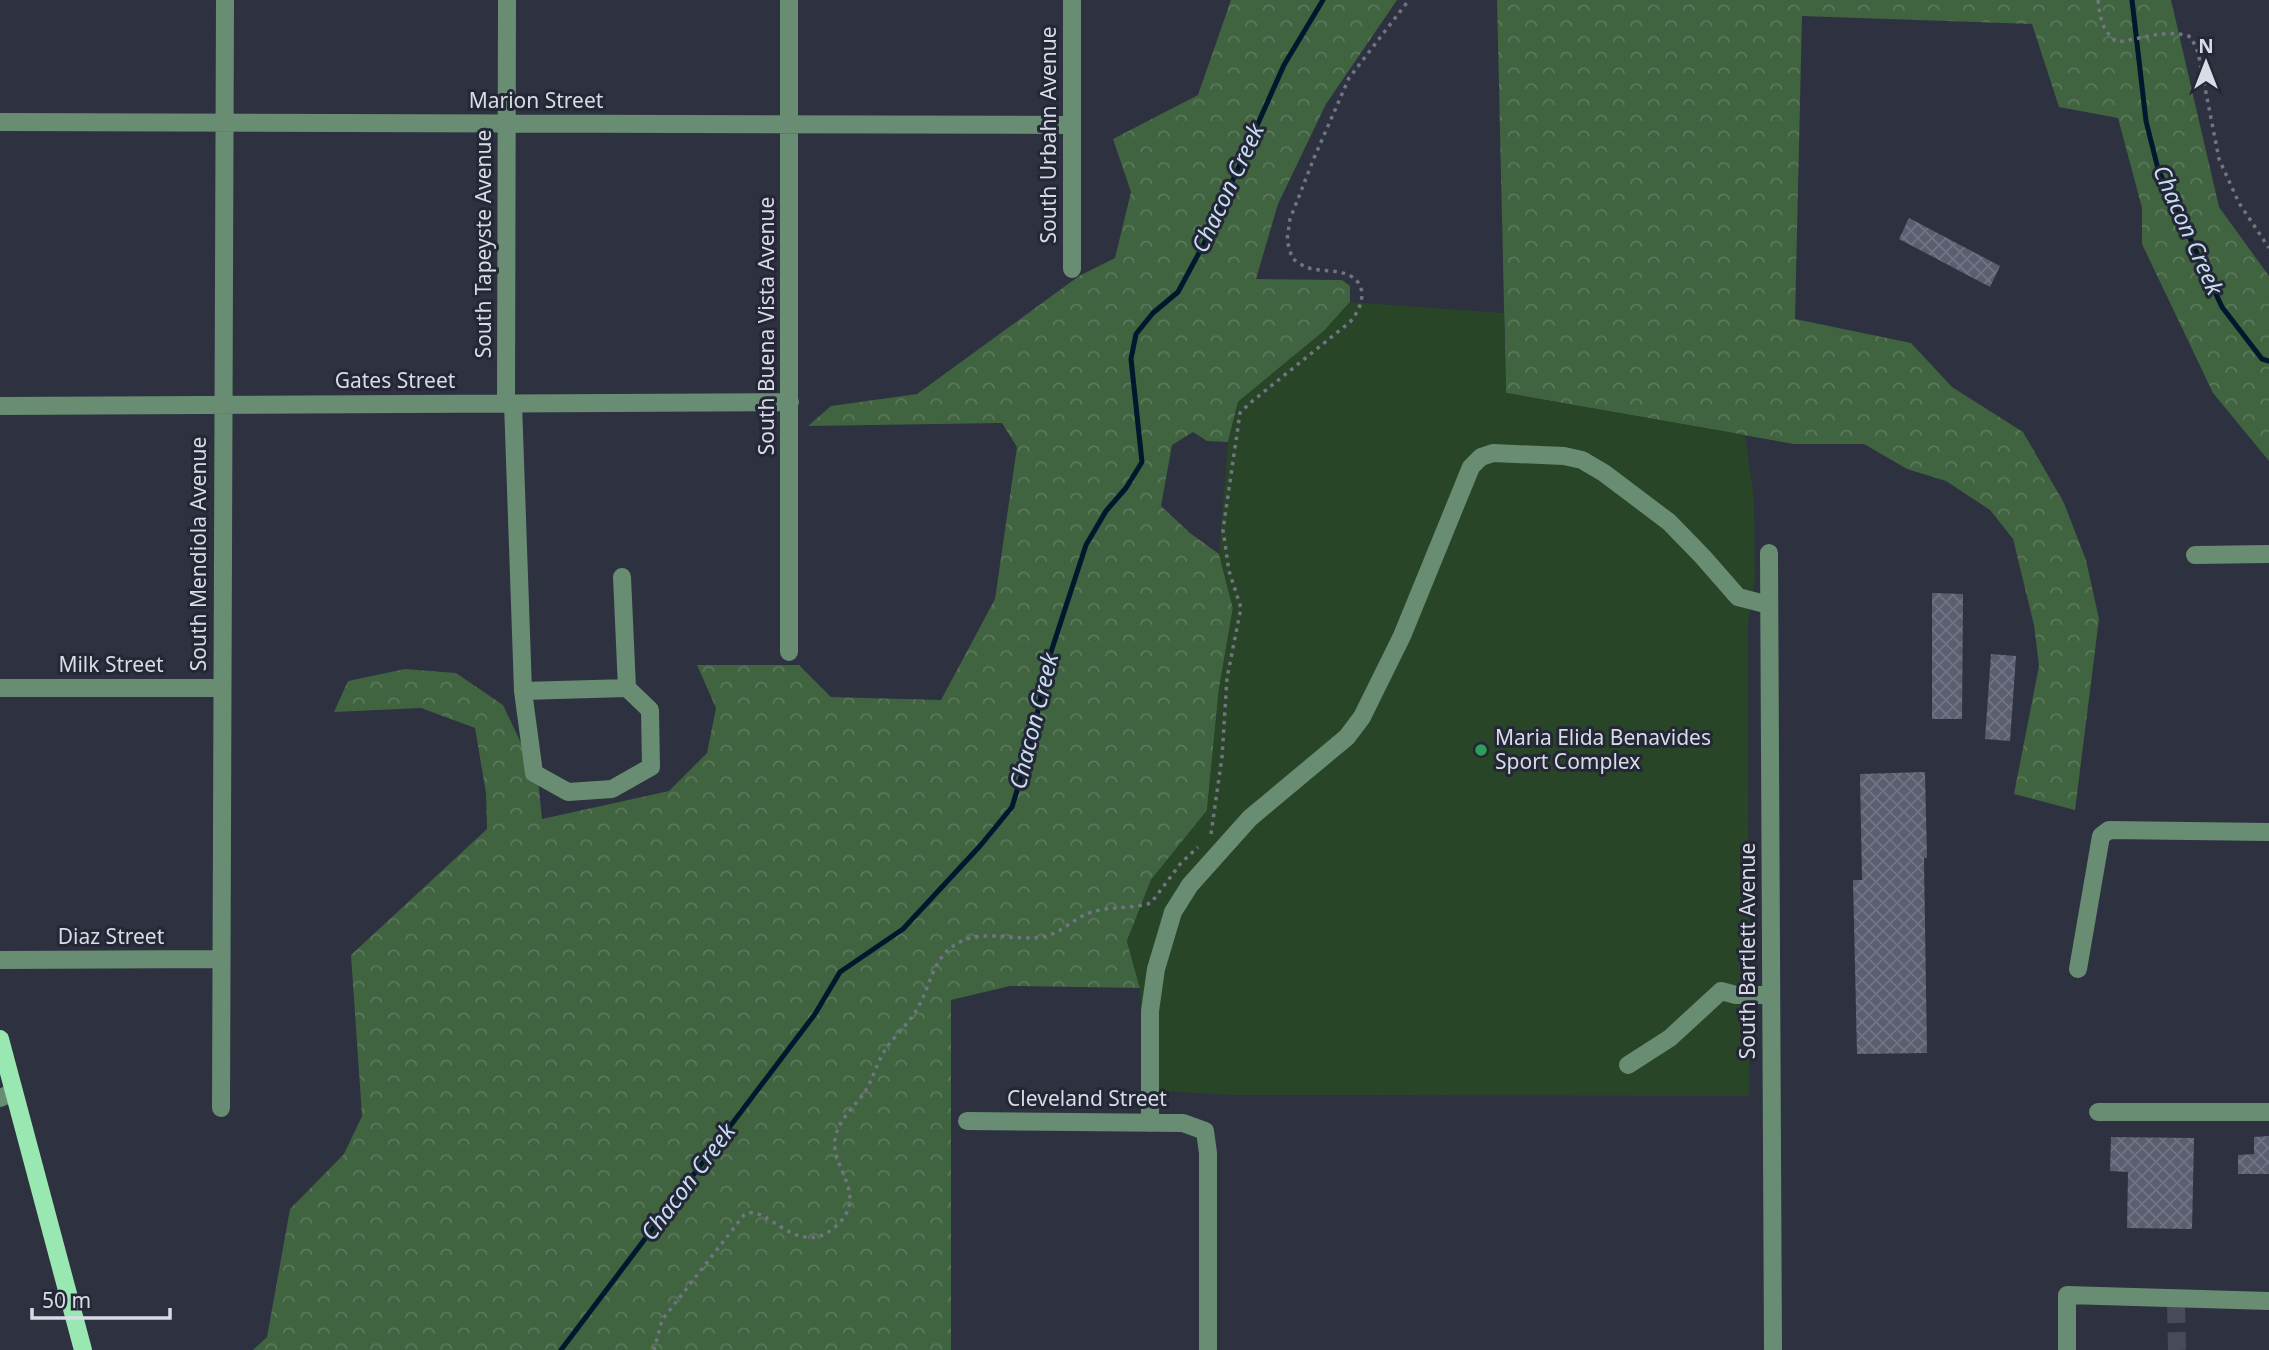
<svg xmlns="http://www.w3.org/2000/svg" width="2269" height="1350" font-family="'Noto Sans',sans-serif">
  <defs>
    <pattern id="forest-crowns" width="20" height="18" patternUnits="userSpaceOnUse" patternTransform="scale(1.75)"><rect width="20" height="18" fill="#406340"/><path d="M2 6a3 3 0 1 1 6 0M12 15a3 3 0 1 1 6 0" fill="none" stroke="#5b795c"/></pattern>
    <pattern id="building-cross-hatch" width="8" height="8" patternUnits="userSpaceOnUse" patternTransform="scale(1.75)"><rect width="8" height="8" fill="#5a5e6f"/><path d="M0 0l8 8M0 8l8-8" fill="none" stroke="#717484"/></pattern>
  </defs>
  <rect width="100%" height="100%" fill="#2d3140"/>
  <path fill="url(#forest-crowns)" d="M1231,0h166l-71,104 -48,100 -22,75 86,1 8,6v16l-26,29 -86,71 -10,40 -21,-1 -14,-9 -21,13 -11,61 29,27 29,21 14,54 -14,81 -12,122 -56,69 -24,61 13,47 -130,-2 -59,14v350h-698l14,-13 23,-128 54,-55 18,-38 -11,-161 136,-126 -1,-36 -11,-65 -54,-20 -87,4 14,-31 57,-12 51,4 47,32 35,74 4,40 127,-28 38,-38 9,-45 -19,-43h102l32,32 110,3 54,-101 22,-152 -15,-24 -194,3 23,-20 86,-12 162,-118 36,-18 16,-66 -18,-53 85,-44z
    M1497,0h674l48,207 50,69v185l-56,-68 -71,-149v-36l-24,-90 -59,-11 -27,-83 -230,-8 -7,303 116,24 41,44 71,45 41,71 22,57 13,59 -24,191 -61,-16 25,-128 -5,-41 -21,-86 -23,-29 -44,-29 -39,-12 -43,-25h-70l-288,-51z"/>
  <path fill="#284528" d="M1350,302l154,11 2,80 239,42 9,63 1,81 -7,44 1,473 -518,-1 -88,-5 -3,-102 -13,-47 24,-61 56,-70 12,-121 14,-81 -14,-54 9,-112 10,-40 86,-71z"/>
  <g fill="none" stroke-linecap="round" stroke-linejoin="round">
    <path stroke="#00172d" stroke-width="5" d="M2132,0l14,121 12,48 64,138 40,52 7,2
      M561,1350l254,-336 25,-42 63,-43 77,-83 32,-39 19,-63 17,-83 38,-116 20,-34 20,-23 16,-26 -11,-103 5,-25 17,-21 25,-21 29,-54 77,-173 39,-65"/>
  </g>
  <path fill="url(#building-cross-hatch)" d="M1909,218l91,48 -10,21 -91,-48z
    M1932,593l31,1 -1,125h-30z
    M1991,654l25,2 -6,85 -25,-2z
    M1925,772l2,86h-3l3,195 -70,1 -4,-174h9l-2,-106z
    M2269,1136v38h-31v-19l16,-1v-17z
    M2111,1137l83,1 -2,91 -65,-1 1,-56 -18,-1z"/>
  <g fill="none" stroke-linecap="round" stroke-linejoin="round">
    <path stroke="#474b59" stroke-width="18" stroke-dasharray="18 9" stroke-linecap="butt" d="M2176,1305l1,45"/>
    <path stroke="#717582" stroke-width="3.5" stroke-dasharray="3.5 5" stroke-linecap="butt" d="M2098,0c2,19 4,30 19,42 25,-3 50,-14 74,-5l7,15 21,107 20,44 30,45
      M1211,834l11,-77 5,-79 14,-70 -12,-37 -6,-41 17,-117 10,-10 100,-81c16,-19 19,-44 -11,-50 -11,-2 -23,-1 -33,-5 -5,-2 -10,-6 -14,-9l-5,-18 3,-21 24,-61 35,-80 60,-78
      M654,1350l8,-30 82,-105c22,-14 53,46 91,12 36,-31 -5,-59 0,-88 3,-20 21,-33 31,-49 8,-14 12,-30 21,-43 8,-11 19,-21 27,-33 17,-24 17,-60 48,-73 24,-11 54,0 80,-4 16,-2 31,-18 47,-24 20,-7 42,-4 62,-10l30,-40 17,-16"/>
    <path stroke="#688d72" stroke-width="18" d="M0,122l1071,3
      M1072,269v-269
      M506,403l1,-403
      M513,403l10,288 11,82 34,19 44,-3 39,-22 -1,-57 -23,-22 -104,3
      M0,406l790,-4
      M1769,553l4,797
      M2195,555l74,-1
      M622,577l5,111
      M789,652v-652
      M0,688h222
      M0,960l221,-1
      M2078,969l23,-133 8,-6 160,2
      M1628,1065l42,-27 51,-47 15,4h35
      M0,1098l14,-6
      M221,1108l4,-1108
      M2098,1112h171
      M967,1121l216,2 22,8 3,22v197
      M1150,1123v-112l6,-42 17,-57 17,-27 60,-67 97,-81 15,-20 40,-81 69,-169 10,-10 12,-4 71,3 18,4 22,13 65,49 34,35 35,40 31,8
      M2067,1350v-55l202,6"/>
    <path stroke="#99e8b2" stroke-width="18" d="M0,1039l83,311"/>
  </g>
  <circle fill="#2e9e5b" stroke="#242736" stroke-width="2.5" cx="1481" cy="750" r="7"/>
  <g text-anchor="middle" stroke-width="6" stroke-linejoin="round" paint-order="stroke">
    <g font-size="21" fill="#d9dce6" stroke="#242736">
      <text x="536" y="108">Marion Street</text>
      <text transform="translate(1049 135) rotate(-90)" y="7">South Urbahn Avenue</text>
      <text transform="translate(484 244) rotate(-90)" y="7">South Tapeyste Avenue</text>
      <text transform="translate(767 326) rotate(-90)" y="7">South Buena Vista Avenue</text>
      <text x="395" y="388">Gates Street</text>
      <text transform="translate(199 554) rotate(-90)" y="7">South Mendiola Avenue</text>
      <text x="111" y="672">Milk Street</text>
      <text x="111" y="944">Diaz Street</text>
      <text transform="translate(1748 951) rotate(-90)" y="7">South Bartlett Avenue</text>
      <text x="1087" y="1106">Cleveland Street</text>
    </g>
    <g font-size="21" fill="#d9dce6" stroke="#242736" text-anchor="start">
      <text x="1495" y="745">Maria Elida Benavides<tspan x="1495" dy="24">Sport Complex</tspan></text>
    </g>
    <g font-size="23" font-style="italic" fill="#c7ddf4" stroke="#242736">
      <text transform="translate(1228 188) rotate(-65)" y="8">Chacon Creek</text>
      <text transform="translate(2188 230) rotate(66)" y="8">Chacon Creek</text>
      <text transform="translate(1034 721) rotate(-76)" y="8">Chacon Creek</text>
      <text transform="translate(688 1182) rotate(-53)" y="8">Chacon Creek</text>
    </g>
  </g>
  <g transform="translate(2206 63)" stroke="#242736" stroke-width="5" paint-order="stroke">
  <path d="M0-5L12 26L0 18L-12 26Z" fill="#d9dce6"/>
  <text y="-10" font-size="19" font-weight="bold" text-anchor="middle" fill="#d9dce6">N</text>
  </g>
  <path d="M32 1308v10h138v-10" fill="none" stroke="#d9dce6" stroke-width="3.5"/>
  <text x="42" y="1308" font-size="21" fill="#d9dce6" stroke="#242736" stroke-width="5" paint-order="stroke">50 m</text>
</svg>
